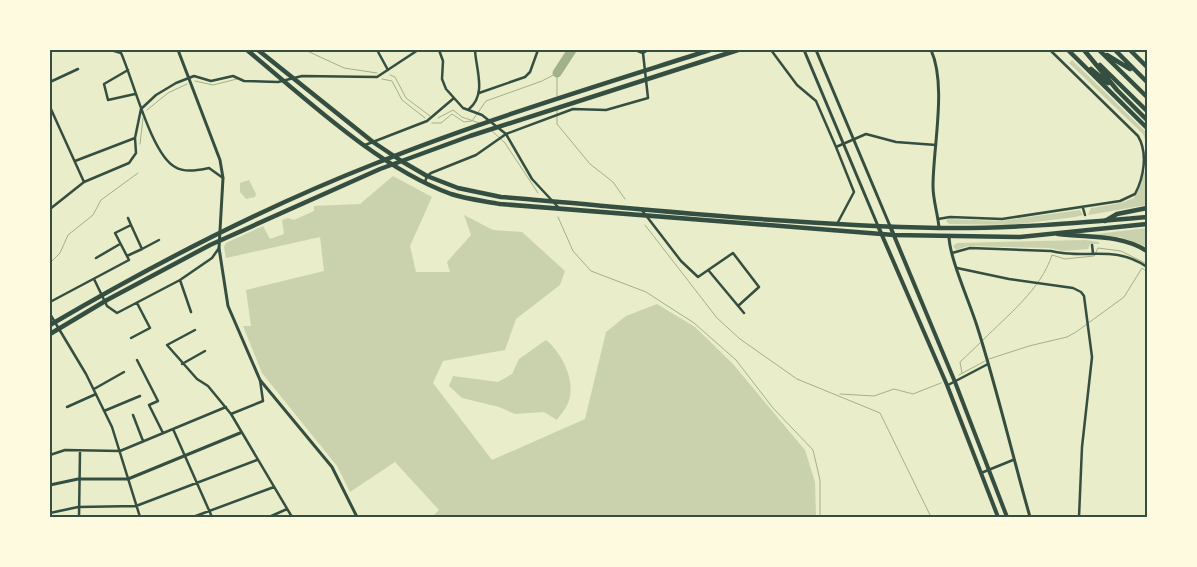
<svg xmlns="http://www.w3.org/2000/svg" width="1197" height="567" font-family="'Work Sans',sans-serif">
  <rect width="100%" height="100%" fill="#e9edc9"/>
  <path fill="#cad2ad" d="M1072,60l75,73v12l-4,-11 -74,-71z
    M1145,171l2,1v33l-59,10 3,-7 30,-5 13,-5z
    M393,176l39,21 -22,49 6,26h34l-3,-10 24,-27 -7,-20 29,15 29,2 43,39 -5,14 -44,34 -11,31 -62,11 -10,22 59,77 93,-41 21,-87 20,-16 31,-12 38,23 38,37 72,86 10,32 1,35h-384l7,-7 -44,-48 -45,30 -13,-26 -75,-93 -19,-47h8l-5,-36 78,-19 -4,-34 -94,21 -2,-11 2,-4 37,-17 7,13 14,-5 -2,-14 6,-2 6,2 20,-9v-5l46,-2z
    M249,180l7,14 -1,3 -9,2 -6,-7v-9z
    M1080,210l3,5 -8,2 -64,8 -62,-1 -3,-3 2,-2 52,2z
    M1147,228v19l-27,-10 -33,-2z
    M1085,240l14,2v2h-9l-2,5 -25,2 -14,-3 -81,-2 -12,4 -3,-4 4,-3z
    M546,340c16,13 31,42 22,63 -2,6 -8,12 -11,17l-13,-8 -29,2 -16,-7 -37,-9 -13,-12 4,-10 45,6 14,-8 7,-15z"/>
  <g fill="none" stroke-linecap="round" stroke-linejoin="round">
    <path stroke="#a3b18a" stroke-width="1" d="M305,50l39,18 33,5
      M390,75l5,2 11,21 24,18
      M382,79l10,2 10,19 23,18
      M195,81l18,4 24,-6
      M147,110l21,-17 19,-9
      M557,110v14l33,40 23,18 12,17
      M438,118l15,-8 9,7 17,6
      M472,121l14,-20 56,-20 15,-8v23
      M432,123h9l11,-9 12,8 7,-1
      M491,130l14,13 33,50
      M140,144l3,-26
      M558,217l15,34 18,20 55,21 48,31 42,37 37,48 40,42 7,30v37
      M645,225l72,93 23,21 57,40 83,34 51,104
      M50,263l10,-10 8,-18 25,-20 8,-15 37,-27
      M983,340c25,-25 58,-51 69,-85l13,4 29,-3 4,-8 23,3 26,13
      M989,359l40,-13 38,-9 9,-5 48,-35 18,-29 5,4
      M962,373l-2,-11 20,-19
      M959,375l26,-14
      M840,394l34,2 20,-7 19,5 28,-11"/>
    <path stroke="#a3b18a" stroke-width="9" d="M557,73l15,-23"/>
    <path stroke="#344e41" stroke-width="2.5" d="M111,50l10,3c12,26 30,101 54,114 10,6 23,3 34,1l14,10
      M377,50l11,20
      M439,50l4,11 -1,18 4,10 17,19 19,7 24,19 26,45 26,28
      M518,50h6
      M635,50l8,3
      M771,50l26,35 19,16 20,46 30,-13 30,8 40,3
      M128,70l-24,14 4,16 27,-6
      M50,82l28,-13
      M479,93l46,-16 5,-5 8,-22
      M50,107l34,75
      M469,109c18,-15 7,-39 6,-59
      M365,145l62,-24 27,-23
      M836,147l18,45 -17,32
      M75,161l60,-23
      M425,182l2,-6 4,-3 45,-18 30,-21 67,-25 33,1 42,-12 -5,-45 5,-3
      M1083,208l2,7
      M50,209l34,-27 45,-19 7,-10 -1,-15 6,-29 15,-14 20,-12 18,-7 17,5 22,-5 11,5 34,1 24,-6 75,1 41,-27
      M641,209l40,52 17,16 35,-24 26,34 -21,19
      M128,218l3,7
      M938,219l12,-2 52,2 118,-18 15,-7c9,-17 13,-41 3,-58l-88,-86
      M1092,245l1,8
      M142,249l17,-9
      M952,253l18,-5 81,3c34,9 63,-7 96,16
      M96,258l24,-14
      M957,268l52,11 64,9 8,4 3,4 8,61 -10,90 -3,70
      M709,271l35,42
      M94,279l13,27 10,7 63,-33 32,-22 7,-10
      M180,280l11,32
      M50,302l79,-42 -14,-27 16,-8 11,24 -15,7
      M50,314l36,60 26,53 28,90
      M195,330l-28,15 30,34 11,7 23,28 61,103
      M131,338l19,-10 -13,-25
      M137,360l21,41 -9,4 14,28
      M182,364l23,-13
      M948,385l40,-21
      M94,389l30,-17
      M67,407l29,-13
      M104,411l36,-15
      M231,414l32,-13 -3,-21
      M133,415l10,26
      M173,429l39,88
      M50,455l15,-5 55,1 106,-44
      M981,473l32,-13
      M50,513l28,-6 58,-1 121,-46
      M79,517l1,-65
      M193,517l81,-30
      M269,517l18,-8"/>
    <path stroke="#344e41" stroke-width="3" d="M178,50l42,110 3,18 -4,70 9,58 32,74 72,87 25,50
      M804,50l74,176
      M816,50l74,176
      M931,50c16,35 2,97 2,136 0,15 5,28 6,42
      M949,236c0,21 21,67 28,90 20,63 35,128 53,191
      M50,485l28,-6h50l112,-46"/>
    <path stroke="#344e41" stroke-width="4" d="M878,226l69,159 51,132
      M890,226l65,156 52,135"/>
    <path stroke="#344e41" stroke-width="4.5" d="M247,50c59,49 132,118 204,144 15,5 33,7 49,10l394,31 126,2 127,-13
      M258,50l115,92 30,20 24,14 31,12 43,9c145,12 292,28 438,31 70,1 139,-5 208,-11"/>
    <path stroke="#344e41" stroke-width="4.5" d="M1068,50l79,78
      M1084,50l33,40 30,30
      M1099,50l48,47
      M1115,50l32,32
      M1130,50l17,17
      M1107,55l23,14
      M1100,65l47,46
      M1091,69l17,14
      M1105,221l12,-7 30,-6
      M1058,234c31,4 62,0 89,17
      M50,325c104,-61 212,-117 324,-161 110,-44 223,-78 336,-114
      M50,334l57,-34 103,-55 170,-76 90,-33 268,-86"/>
  </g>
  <rect width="1197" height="567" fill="none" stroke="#fefae0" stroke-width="102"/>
  <rect x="51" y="51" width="1095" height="465" fill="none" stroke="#344e41" stroke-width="2"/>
</svg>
